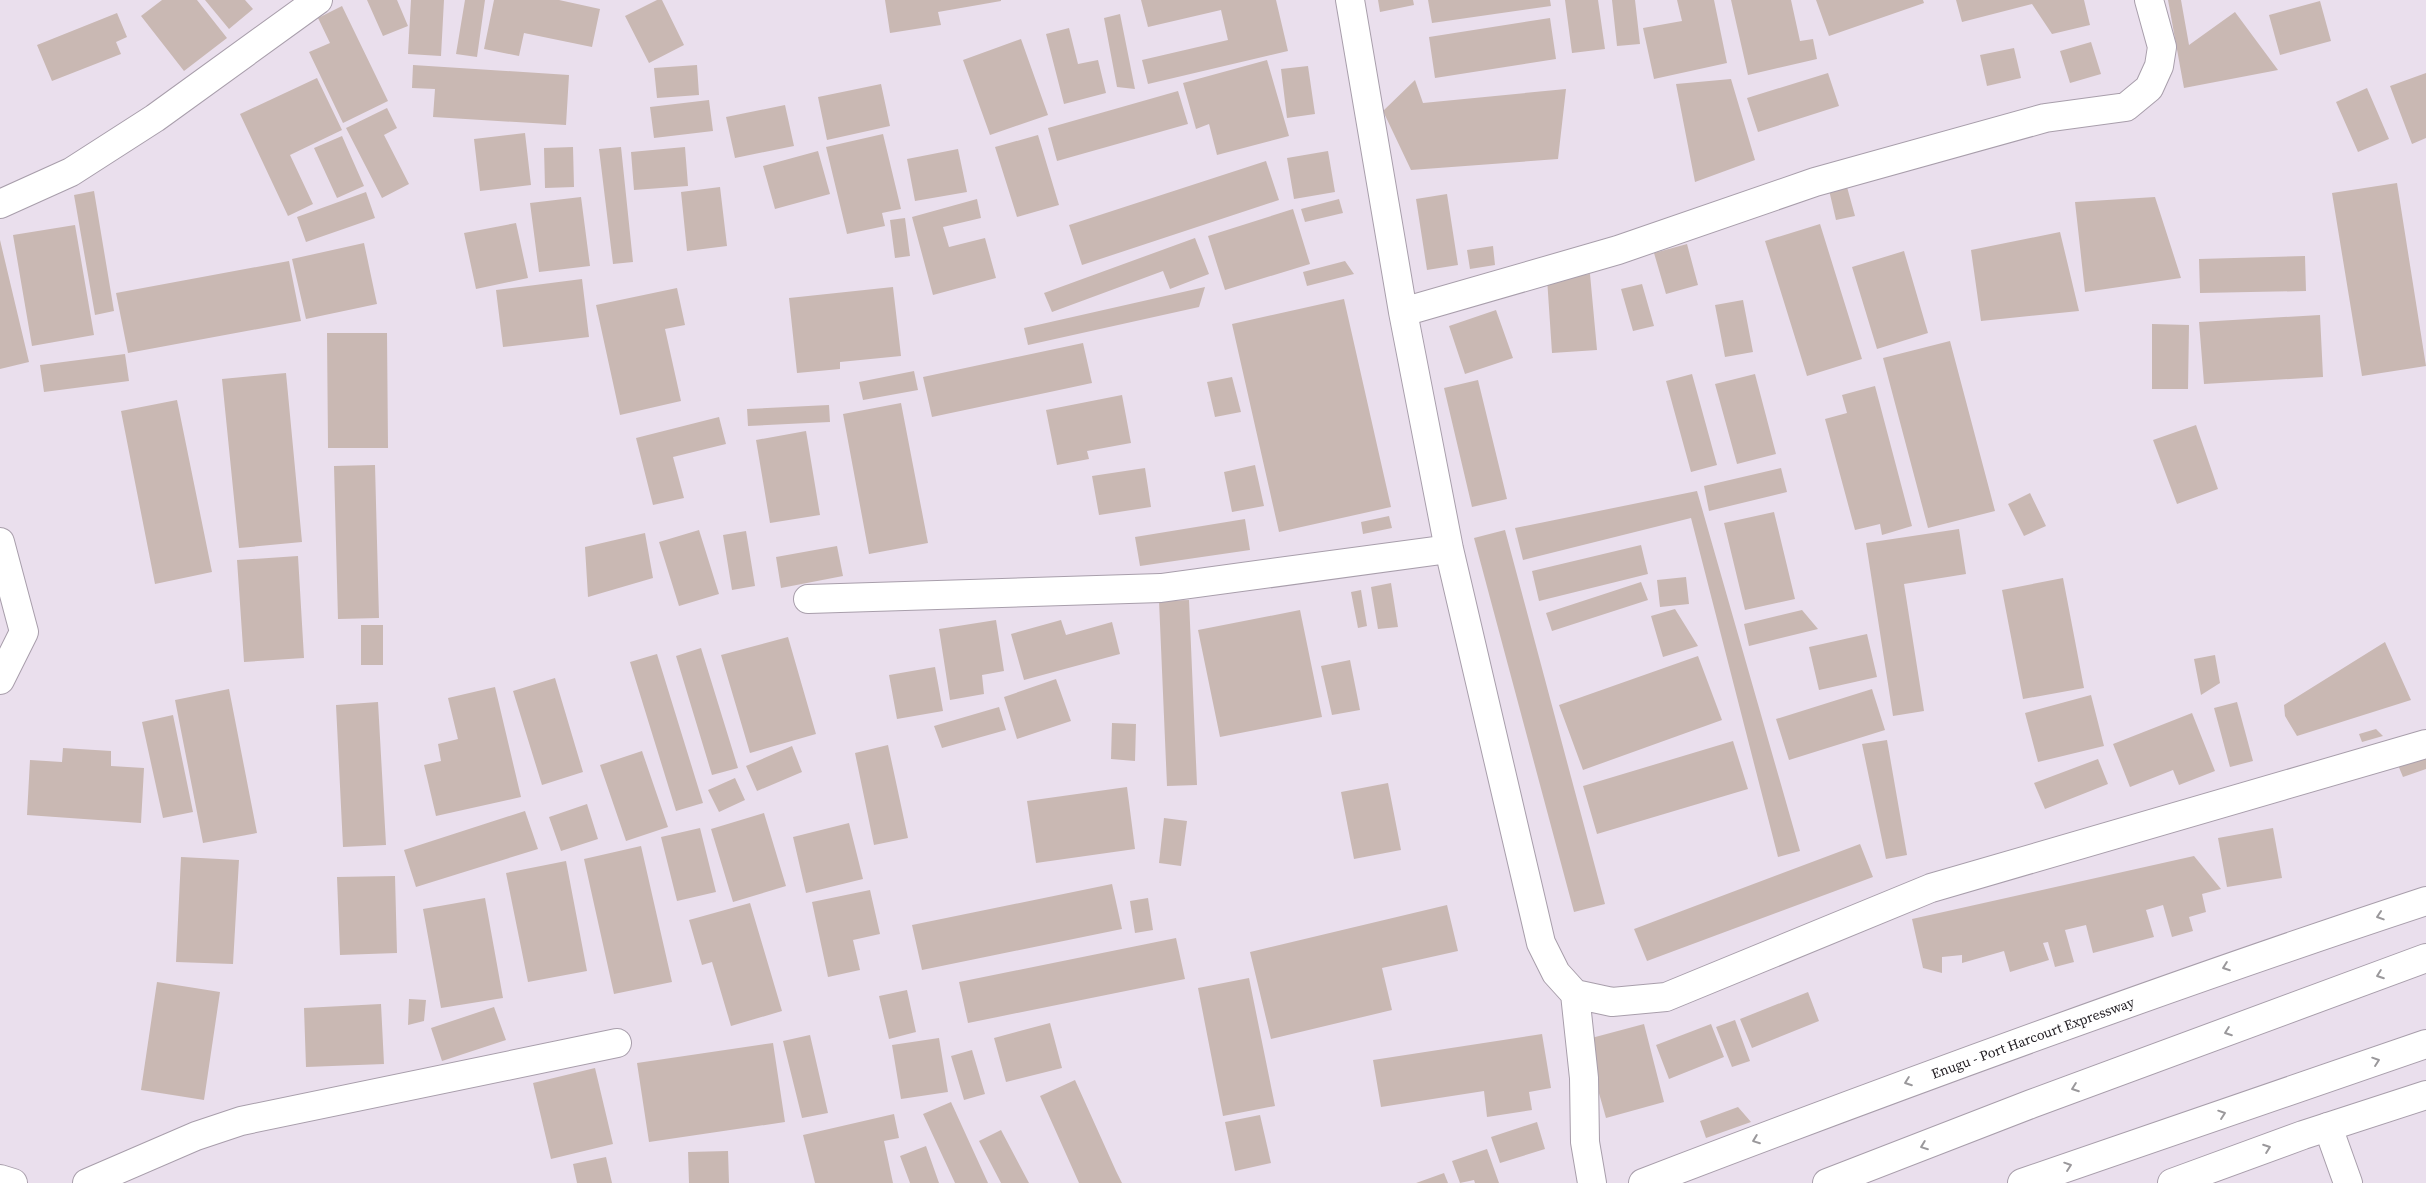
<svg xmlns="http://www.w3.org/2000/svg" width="2426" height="1183" font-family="'Source Serif 4',serif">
  <rect width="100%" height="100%" fill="#eadfed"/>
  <path fill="#c9b8b3" d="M162,0h35l30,38 -43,33 -43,-55z
    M205,0h40l8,9 -24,20z
    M367,0h30l11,26 -25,10z
    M411,0h33l-3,56 -33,-2z
    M465,0h20l-8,57 -21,-3z
    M494,0h65l41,9 -8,38 -68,-14 -5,23 -35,-7z
    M657,0h5l22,45 -35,18 -24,-47z
    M885,0h116v1l-63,11 3,13 -51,8z
    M1141,0h135l12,51 -140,33 -6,-24 86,-20 -7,-30 -73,17z
    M1378,0h35l1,5 -34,7z
    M1428,0h122l1,6 -119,17z
    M1565,0h33l7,49 -33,4z
    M1612,0h23l5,44 -23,2z
    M1677,0h37l13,63 -73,16 -11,-51 39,-7z
    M1731,0h60l9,41 13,-2 4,20 -69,16z
    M1816,0h107l1,3 -95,33z
    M1956,0h128l6,25 -38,9 -20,-30 -70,18z
    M2168,0h13l8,45 46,-33 43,58 -94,18z
    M2320,1l11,40 -51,14 -11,-40z
    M342,6l46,95 -45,22 -34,-71 21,-9 -12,-25z
    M117,13l10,24 -11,5 5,12 -69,27 -15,-36z
    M1120,14l15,75 -18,-2 -13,-69z
    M1550,18l6,41 -121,19 -6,-41z
    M1069,28l9,36 20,-4 8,33 -42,11 -18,-70z
    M1021,39l27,76 -58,20 -27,-75z
    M2091,42l10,32 -31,9 -10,-32z
    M2014,48l7,30 -34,8 -7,-31z
    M1267,60l22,76 -72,19 -8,-31 -13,5 -13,-46z
    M413,65l156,10 -3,50 -133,-8 2,-28 -23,-1z
    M697,65l2,30 -42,3 -3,-30z
    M1308,66l7,48 -28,4 -6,-49z
    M1828,73l11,33 -81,26 -11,-34z
    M2426,73v65l-14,6 -22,-58z
    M317,78l25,52 -52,25 23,49 -25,12 -48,-102z
    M1731,79l24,81 -60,22 -19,-98z
    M1415,80l8,23 143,-14 -8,70 -147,11 -28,-59z
    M881,84l9,42 -63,14 -9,-43z
    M2367,88l22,51 -31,13 -22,-50z
    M1178,91l10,33 -131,37 -9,-33z
    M709,100l4,31 -59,7 -4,-31z
    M785,105l9,41 -59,12 -9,-41z
    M387,108l10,20 -13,7 25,49 -27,14 -36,-70z
    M525,133l6,52 -51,6 -6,-52z
    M883,134l18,75 -19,4 3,13 -38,8 -21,-87z
    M1038,135l21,70 -42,12 -22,-70z
    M342,136l22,50 -27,12 -23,-50z
    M573,147l1,40 -29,1 -1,-40z
    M621,147l12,115 -20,2 -14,-115z
    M685,147l3,39 -54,4 -3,-38z
    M958,149l9,43 -52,9 -8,-42z
    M818,151l12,43 -55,15 -12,-43z
    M1328,151l7,41 -41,7 -7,-41z
    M1266,161l13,39 -197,65 -13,-40z
    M2397,183l29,183 -64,10 -30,-183z
    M720,187l7,59 -40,5 -6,-59z
    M1847,187l8,29 -19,4 -7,-30z
    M94,191l20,120 -19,4 -21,-120z
    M366,192l9,26 -69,24 -9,-25z
    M1447,194l11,71 -31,5 -11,-71z
    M581,197l9,69 -51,6 -9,-69z
    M2155,197l26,81 -96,14 -10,-90z
    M977,199l4,19 -38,9 6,20 36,-9 11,40 -63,17 -21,-78z
    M1339,199l4,14 -38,9 -4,-13z
    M1293,209l17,55 -85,26 -17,-54z
    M905,218l5,38 -15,2 -5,-38z
    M516,223l12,55 -52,11 -12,-56z
    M1820,224l42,135 -55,17 -42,-135z
    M75,225l19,110 -62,11 -19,-111z
    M2060,232l19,79 -98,10 -10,-71z
    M1195,238l14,36 -39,15 -7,-18 -111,41 -8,-19z
    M0,240l29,122 -29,7z
    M364,243l13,61 -71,15 -14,-60z
    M1687,244l11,41 -32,9 -12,-41z
    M1493,246l2,19 -25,4 -3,-19z
    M1904,251l24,82 -51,16 -25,-82z
    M2305,256l1,35 -106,2 -1,-34z
    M289,261l12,60 -173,32 -12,-60z
    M1345,261l9,13 -47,12 -4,-14z
    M1590,274l7,76 -45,3 -5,-75z
    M582,279l7,58 -86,10 -7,-57z
    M1642,284l12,42 -21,5 -12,-42z
    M893,287l8,69 -61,6v7l-43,4 -8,-75z
    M1205,287l-6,20 -171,38 -4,-17z
    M677,288l8,37 -20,4 16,72 -61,14 -24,-110z
    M1344,299l47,208 -112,25 -47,-208z
    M1743,300l10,52 -28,5 -10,-52z
    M1496,310l17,48 -48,16 -16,-48z
    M2320,315l3,62 -119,7 -5,-62z
    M2152,324l37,1 -1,64h-36z
    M327,333h60l1,115h-60z
    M1950,341l45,170 -67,17 -45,-170z
    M1083,343l9,40 -160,34 -9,-40z
    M125,354l4,27 -85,11 -4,-27z
    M914,371l4,19 -55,10 -4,-18z
    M286,373l16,169 -63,6 -17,-169z
    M1692,374l25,91 -26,7 -25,-91z
    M1755,374l21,80 -39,10 -22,-80z
    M1232,377l9,35 -26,5 -8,-35z
    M1478,380l29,119 -35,8 -28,-119z
    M1875,386l37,140 -30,9 -2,-11 -25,6 -30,-111 22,-6 -5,-18z
    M1122,395l9,48 -44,8 2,8 -32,6 -11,-55z
    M177,400l35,172 -57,12 -34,-173z
    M901,403l27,140 -59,11 -26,-140z
    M829,405l1,17 -82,4 -1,-17z
    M719,417l7,27 -53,13 11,41 -31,7 -17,-67z
    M2196,425l22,64 -41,15 -24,-64z
    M806,431l14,84 -50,8 -14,-83z
    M375,465l4,153 -41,1 -4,-153z
    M1255,465l9,41 -32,6 -8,-40z
    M1145,468l6,39 -52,8 -7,-39z
    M1781,468l6,24 -78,19 -5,-25z
    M1697,491l103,360 -22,6 -87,-339 -168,42 -8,-32z
    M2030,493l16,33 -22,10 -16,-32z
    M1774,512l21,87 -50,11 -21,-87z
    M1389,516l3,12 -29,6 -2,-12z
    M1245,519l5,31 -110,16 -5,-29z
    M1959,529l7,45 -62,10 20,127 -31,5 -27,-173z
    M699,530l20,64 -40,12 -20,-64z
    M1505,530l100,374 -31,8 -100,-374z
    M746,531l9,55 -23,4 -9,-55z
    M645,533l8,45 -65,19 -3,-50z
    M1641,545l7,29 -109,27 -7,-30z
    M837,546l6,30 -62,12 -5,-31z
    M298,556l6,102 -60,4 -7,-102z
    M1686,577l3,27 -29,3 -3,-27z
    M2063,578l21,110 -61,11 -21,-109z
    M1641,582l7,18 -96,31 -6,-18z
    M1391,583l7,44 -20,2 -7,-42z
    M1361,590l6,36 -9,2 -7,-36z
    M1189,600l8,185 -30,1 -8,-185z
    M1675,609l23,37 -35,11 -12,-41z
    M1300,610l22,107 -102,20 -22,-107z
    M1802,610l16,19 -69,17 -5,-22z
    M996,620l8,51 -22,4 2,19 -34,6 -11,-71z
    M1061,620l5,15 46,-13 8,32 -96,26 -13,-46z
    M361,625h22v40h-22z
    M1867,634l10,43 -58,13 -10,-43z
    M788,637l28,97 -66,19 -29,-98z
    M2385,642l26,58 -114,36 -12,-20 -1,-11z
    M701,648l37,120 -26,7 -36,-119z
    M657,654l46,149 -27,8 -46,-149z
    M2215,655l5,28 -19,12 -7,-36z
    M1698,656l24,64 -139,50 -24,-65z
    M1350,660l10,50 -28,5 -11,-49z
    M935,667l8,44 -46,8 -8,-44z
    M555,678l28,94 -41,13 -29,-94z
    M1056,679l15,42 -54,18 -13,-42z
    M495,687l26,110 -85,19 -12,-51 17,-4 -3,-17 20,-5 -10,-41z
    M229,689l28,144 -54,10 -28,-143z
    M1872,689l13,41 -96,30 -13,-41z
    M2091,695l13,51 -66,16 -13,-49z
    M378,702l8,143 -43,2 -7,-142z
    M2237,702l16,59 -23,6 -16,-59z
    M999,707l7,23 -64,18 -8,-22z
    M2192,713l23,58 -36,14 -6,-15 -43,17 -17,-43z
    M173,715l20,97 -30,6 -21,-96z
    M1112,723l24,1 -1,37 -24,-2z
    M2376,729l7,7 -21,6 -3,-8z
    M1887,740l20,115 -21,4 -24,-115z
    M1733,741l15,48 -151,45 -14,-48z
    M888,745l20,93 -34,7 -19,-92z
    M792,746l10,26 -45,19 -11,-25z
    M63,748l48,3v15l33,2 -3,55 -114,-8 3,-55 32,2z
    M642,751l26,76 -42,14 -26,-76z
    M2426,755v14l-23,8 -5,-12z
    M2098,759l10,25 -63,25 -11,-26z
    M735,778l10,22 -26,12 -11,-22z
    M1388,783l13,67 -47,9 -13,-67z
    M1127,787l8,62 -99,14 -9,-62z
    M587,804l11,35 -37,12 -12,-34z
    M525,811l13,38 -122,38 -12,-37z
    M764,813l22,73 -53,16 -22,-73z
    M1164,818l23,3 -6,45 -22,-3z
    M849,823l14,56 -57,14 -13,-56z
    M700,828l16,64 -39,9 -16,-64z
    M2273,828l9,50 -55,9 -9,-49z
    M1860,844l13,33 -226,84 -13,-32z
    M641,846l31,136 -58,12 -30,-135z
    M2194,856l27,33 -19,5 4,18 -17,5 4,14 -21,6 -9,-32 -17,5 8,27 -61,16 -7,-28 -21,5 9,32 -19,5 -7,-25 -5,1 6,17 -39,12 -6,-21 -42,12v-8l-20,2v16l-19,-5 -11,-49z
    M181,857l58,3 -6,104 -57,-2z
    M566,861l21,110 -59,11 -22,-109z
    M395,876l2,77 -57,2 -3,-78z
    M1112,884l10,45 -200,41 -10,-45z
    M870,890l10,44 -27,6 7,30 -32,7 -16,-75z
    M485,898l18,100 -62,10 -18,-99z
    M1148,898l5,32 -18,3 -5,-32z
    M750,903l32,108 -51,15 -19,-64 -10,3 -13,-45z
    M1447,905l11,46 -76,17 10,42 -121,29 -21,-87z
    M1176,938l9,41 -217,44 -9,-41z
    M1249,978l26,128 -52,10 -25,-128z
    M157,982l63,10 -16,108 -63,-10z
    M907,990l9,42 -27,7 -10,-43z
    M1808,992l11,29 -67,27 -12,-29z
    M409,999l17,1 -2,21 -16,4z
    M381,1004l3,60 -78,3 -2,-59z
    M494,1007l12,33 -64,21 -11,-33z
    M1735,1020l15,41 -18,6 -16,-40z
    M1050,1023l12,45 -56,14 -12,-44z
    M1644,1024l20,78 -58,16 -22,-78z
    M1711,1024l13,33 -55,22 -13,-34z
    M1542,1034l9,54 -22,4 3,18 -45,7 -3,-26 -103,16 -8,-47z
    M810,1035l18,78 -26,5 -19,-77z
    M939,1038l9,54 -47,7 -9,-54z
    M773,1043l12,79 -136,20 -12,-79z
    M972,1050l13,44 -21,6 -13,-44z
    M595,1068l18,76 -62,15 -18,-76z
    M1075,1080l41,91 6,12h-43l-39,-87z
    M951,1102l37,81h-33l-32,-69z
    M1738,1107l13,15 -45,16 -6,-17z
    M894,1114l5,24 -15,3 9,42h-78l-12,-48z
    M1260,1115l11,48 -36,8 -10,-49z
    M1537,1122l8,27 -45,14 -9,-26z
    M1001,1130l28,53h-28l-22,-42z
    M926,1146l13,37h-29l-10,-27z
    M1487,1149l12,34h-24l-1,-3 -14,3 -8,-22z
    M728,1151l1,32h-40l-1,-31z
    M606,1157l6,26h-35l-4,-19z
    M1444,1173l4,10h-32z"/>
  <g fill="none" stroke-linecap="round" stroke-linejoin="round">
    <g stroke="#a89eab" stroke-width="30">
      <path id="minor" d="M1350,0l53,312 46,237 92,394 15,30 19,21 37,8 54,-5 265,-109 495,-144
        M0,204l71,-32 84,-54 163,-118
        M1403,312l215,-62 197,-68 230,-64 81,-11 23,-19 10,-22 3,-19 -13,-47
        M0,542l24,90 -24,48
        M808,599l353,-11 288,-39
        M1575,994l9,84 1,64 7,41
        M2328,1127l20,56
        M0,1179l13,4
        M87,1183l109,-47 45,-15 376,-78"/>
    </g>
    <g stroke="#a89eab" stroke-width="30">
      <g id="major">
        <path id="s1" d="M1643,1183c259,-99 519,-195 783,-282"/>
        <path d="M2172,1183l131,-48 123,-40"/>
      </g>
    </g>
    <g stroke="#a89eab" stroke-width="30">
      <path id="highway" d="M1827,1183l204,-79 395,-146
        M2022,1183l404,-139"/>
    </g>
    <use href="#minor" stroke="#fff" stroke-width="28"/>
    <use href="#major" stroke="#fff" stroke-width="28"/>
    <use href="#highway" stroke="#fff" stroke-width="28"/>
  </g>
  <defs><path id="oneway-chevron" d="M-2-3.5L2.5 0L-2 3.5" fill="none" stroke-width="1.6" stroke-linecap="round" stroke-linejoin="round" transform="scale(1.25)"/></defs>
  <g stroke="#9a989b">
    <use href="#oneway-chevron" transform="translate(2380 916) rotate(162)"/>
    <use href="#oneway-chevron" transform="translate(2226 967) rotate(160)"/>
    <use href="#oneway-chevron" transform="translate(2380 975) rotate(160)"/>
    <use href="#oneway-chevron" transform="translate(2228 1032) rotate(160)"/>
    <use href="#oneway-chevron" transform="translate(2376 1061) rotate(-19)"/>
    <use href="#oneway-chevron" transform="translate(1908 1082) rotate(160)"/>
    <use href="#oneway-chevron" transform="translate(2075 1088) rotate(160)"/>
    <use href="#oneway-chevron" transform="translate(2222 1114) rotate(-19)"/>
    <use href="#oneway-chevron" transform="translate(1756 1140) rotate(159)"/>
    <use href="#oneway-chevron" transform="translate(1924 1146) rotate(159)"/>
    <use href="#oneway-chevron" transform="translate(2267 1148) rotate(-20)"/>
    <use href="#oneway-chevron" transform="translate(2068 1166) rotate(-19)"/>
  </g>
  <g text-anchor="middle" stroke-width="4.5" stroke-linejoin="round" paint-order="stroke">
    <g font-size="14" fill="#1f1b20" stroke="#eadfed">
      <text dy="5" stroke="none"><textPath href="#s1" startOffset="416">Enugu - Port Harcourt Expressway</textPath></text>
    </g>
  </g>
</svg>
